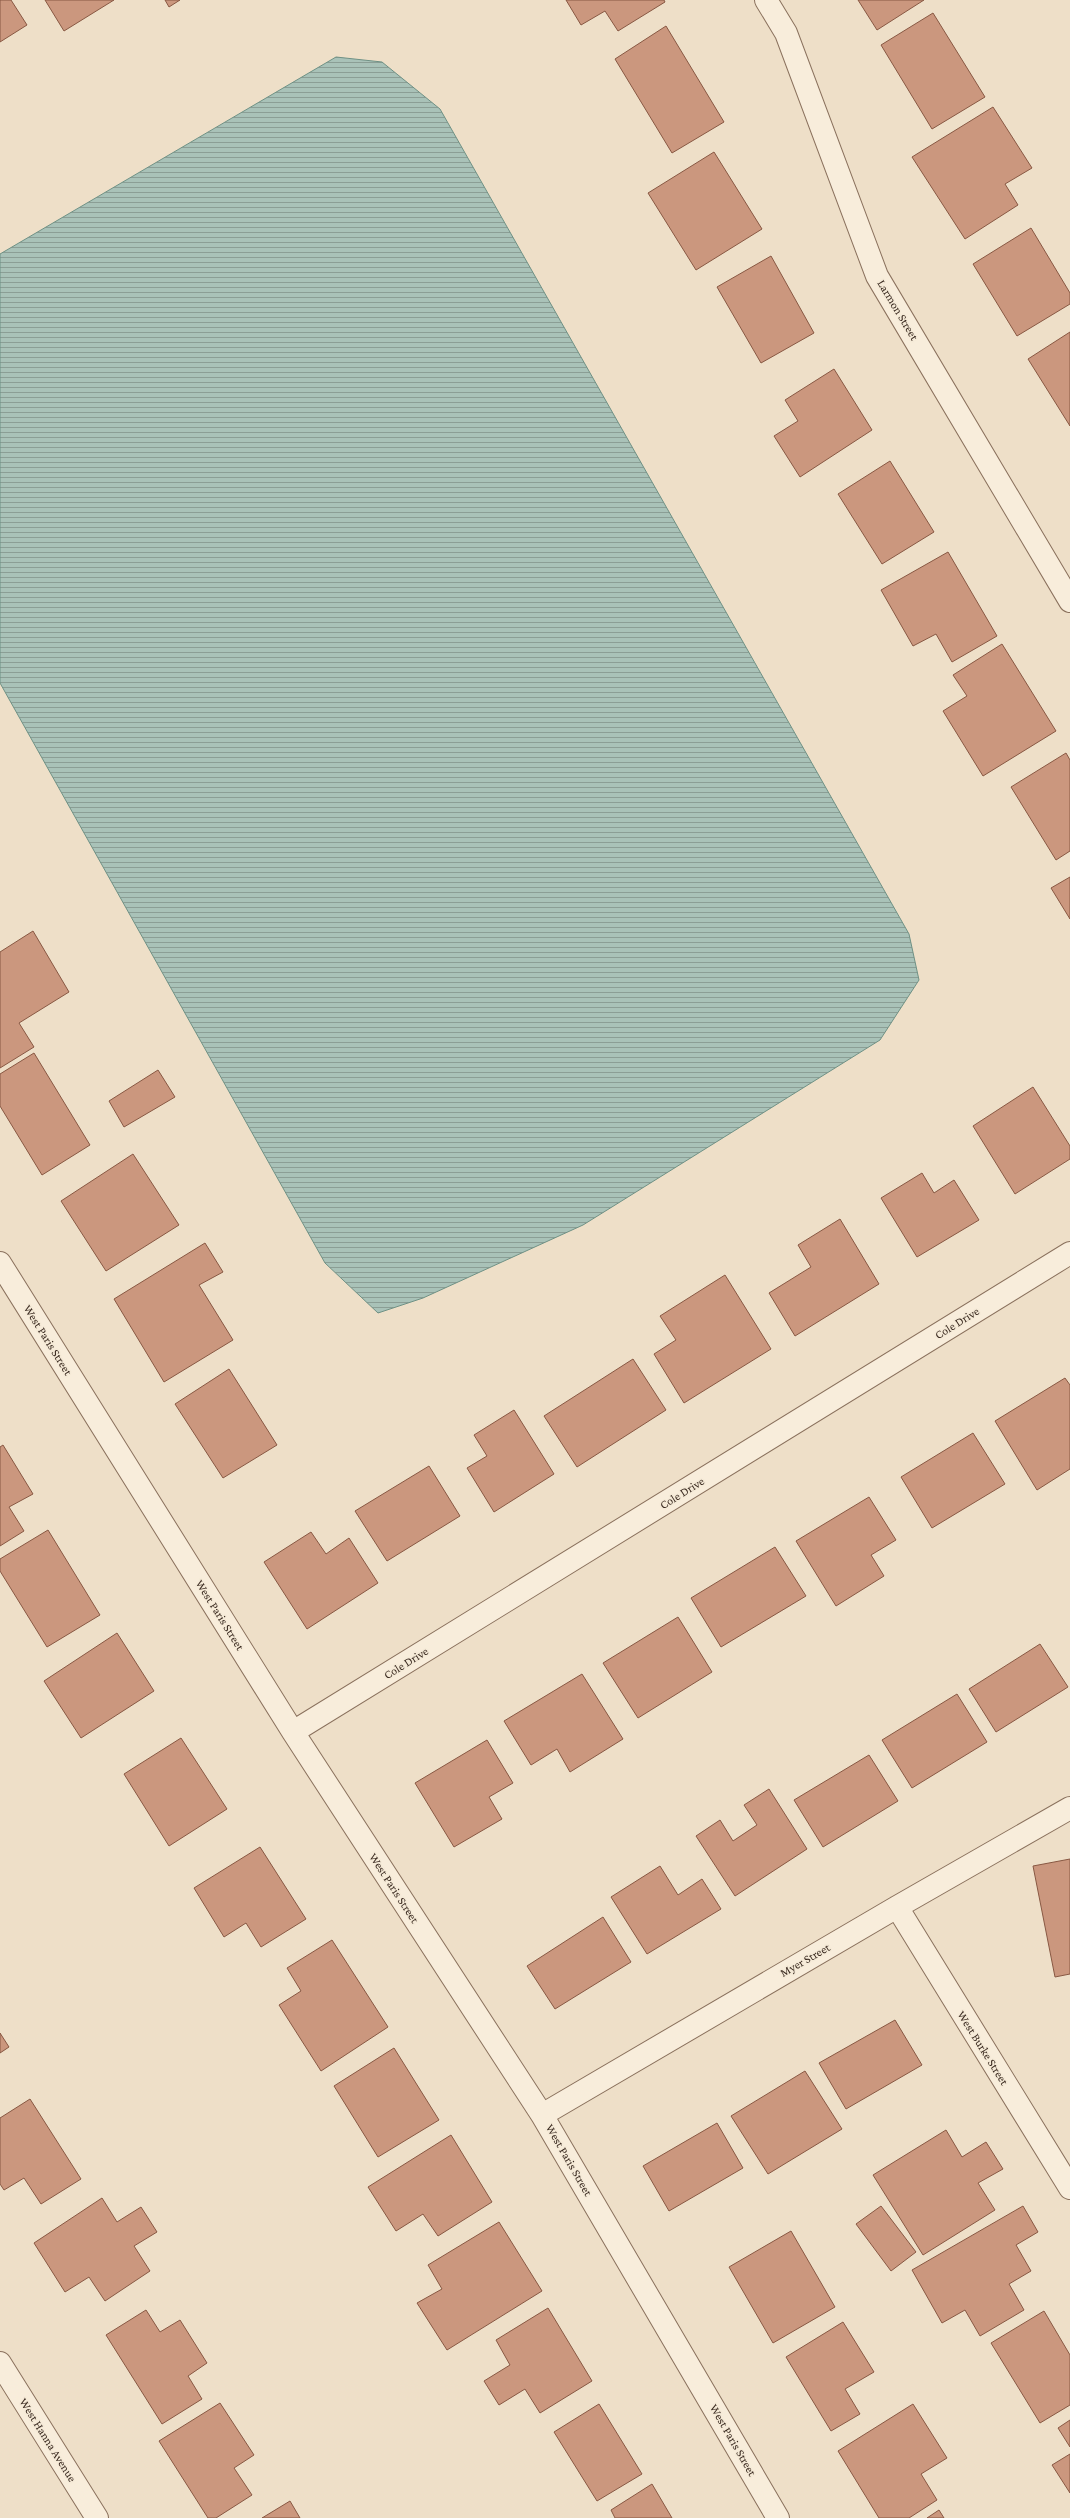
<svg xmlns="http://www.w3.org/2000/svg" width="1070" height="2518" font-family="'Crimson Pro',serif">
  <defs>
    <pattern id="water-rules" width="6" height="5" patternUnits="userSpaceOnUse"><rect width="6" height="5" fill="#a9c2b8"/><path d="M0 2.5h6" fill="none" stroke="#8b9e95"/></pattern>
  </defs>
  <rect width="100%" height="100%" fill="#eedfc8"/>
  <path fill="url(#water-rules)" stroke="#6f9185" d="M336,57l46,5 58,47 469,825 10,46 -39,60 -297,185 -160,73 -45,15 -53,-50 -325,-580v-429z"/>
  <path fill="#cb977e" stroke="#885843" d="M0,0h11l16,25 -27,17z
    M45,0h69l-50,31z
    M165,0h15l-11,7z
    M566,0h98l1,2 -47,29 -13,-20 -24,14z
    M858,0h66l-47,30z
    M933,13l52,84 -53,32 -51,-84z
    M666,26l58,96 -52,31 -57,-94z
    M993,107l39,61 -27,16 13,21 -53,34 -53,-82z
    M714,152l48,77 -66,41 -48,-77z
    M1031,228l39,65v11l-53,32 -44,-72z
    M771,256l43,77 -53,30 -44,-76z
    M1070,332v94l-42,-67z
    M834,369l38,61 -72,47 -26,-41 24,-15 -13,-21z
    M890,461l44,71 -52,32 -44,-70z
    M948,552l49,84 -45,26 -16,-28 -23,12 -32,-56z
    M1002,644l54,87 -73,45 -40,-65 24,-15 -14,-21z
    M1066,753l4,7v91l-14,9 -45,-73z
    M1070,877v42l-19,-31z
    M33,931l36,61 -50,31 15,24 -34,21v-116z
    M34,1053l56,92 -48,30 -42,-69v-32z
    M158,1070l17,27 -51,30 -15,-26z
    M1033,1087l37,59v13l-55,35 -42,-68z
    M133,1154l46,71 -73,46 -45,-70z
    M922,1173l12,20 20,-13 25,40 -62,37 -36,-59z
    M840,1219l39,65 -84,52 -26,-43 42,-26 -13,-22z
    M205,1243l18,29 -24,13 34,55 -69,42 -50,-83z
    M725,1275l46,74 -87,54 -30,-49 22,-14 -16,-24z
    M633,1359l33,51 -89,57 -33,-51z
    M229,1369l48,76 -54,33 -48,-74z
    M1065,1378l5,7v84l-33,21 -42,-69z
    M514,1410l40,64 -60,38 -27,-44 20,-12 -13,-21z
    M973,1433l32,51 -73,44 -31,-51z
    M3,1445l30,49 -24,13 15,24 -24,15v-99z
    M429,1466l31,50 -73,45 -32,-50z
    M869,1497l27,43 -25,15 13,21 -48,30 -40,-65z
    M48,1530l52,85 -53,32 -47,-76v-12z
    M311,1532l15,22 23,-16 29,45 -71,46 -43,-67z
    M775,1547l31,49 -85,51 -30,-49z
    M678,1617l34,55 -74,46 -35,-55z
    M117,1633l37,58 -73,47 -37,-57z
    M1040,1644l28,43 -72,45 -27,-43z
    M582,1674l41,65 -53,33 -13,-23 -26,16 -27,-44z
    M957,1694l30,48 -75,46 -30,-48z
    M181,1738l46,71 -58,37 -45,-72z
    M487,1740l26,43 -24,14 13,22 -48,28 -39,-64z
    M869,1755l29,46 -75,46 -29,-47z
    M769,1789l38,60 -72,47 -39,-60 24,-16 13,21 24,-16 -13,-20z
    M260,1847l46,72 -45,28 -15,-24 -22,14 -30,-49z
    M1070,1859v115l-15,3 -22,-111z
    M660,1866l18,29 24,-16 19,30 -74,45 -36,-57z
    M603,1917l28,45 -76,47 -28,-43z
    M332,1940l56,87 -67,44 -42,-66 22,-14 -14,-23z
    M895,2020l27,45 -76,44 -27,-46z
    M0,2033l9,14 -9,6z
    M394,2048l45,72 -61,37 -44,-71z
    M805,2071l37,58 -74,45 -37,-58z
    M30,2099l51,80 -40,25 -17,-26 -20,12 -4,-6v-66z
    M717,2123l26,45 -74,43 -26,-45z
    M946,2130l16,27 24,-15 17,27 -25,14 17,27 -72,45 -50,-80z
    M451,2135l41,67 -54,34 -15,-22 -27,17 -28,-44z
    M102,2198l15,24 24,-15 16,25 -23,14 16,25 -45,30 -16,-24 -24,15 -31,-49z
    M881,2206l35,46 -25,19 -35,-47z
    M1023,2206l15,26 -22,13 15,26 -22,13 15,26 -44,26 -15,-26 -23,13 -30,-53z
    M499,2222l43,69 -95,59 -30,-47 25,-14 -14,-24z
    M791,2231l44,76 -62,36 -44,-76z
    M548,2308l44,73 -52,32 -15,-24 -26,16 -15,-24 26,-16 -14,-25z
    M146,2310l14,22 20,-12 27,43 -19,13 14,23 -40,25 -56,-89z
    M1044,2311l26,44v50l-30,18 -49,-80z
    M843,2322l31,50 -29,17 15,25 -29,17 -45,-74z
    M220,2403l34,52 -20,13 18,27 -36,23h-8l-49,-77z
    M599,2404l43,70 -45,27 -43,-69z
    M913,2404l34,54 -26,16 16,26 -28,18h-30l-41,-67z
    M1070,2420v27l-12,-19z
    M1070,2454v39l-18,-28z
    M652,2484l20,34h-57l-4,-8z
    M290,2501l10,17h-38z
    M939,2510l5,8h-17z"/>
  <g fill="none" stroke-linecap="round" stroke-linejoin="round">
    <g stroke="#8a715d" stroke-width="24">
      <path id="minor" d="M766,0l20,33 91,243 193,325
        M0,1263l293,469 249,383 236,403
        M293,1732l777,-479
        M897,1907l173,281
        M542,2115l355,-208 173,-99
        M0,2363l97,155"/>
    </g>
    <use href="#minor" stroke="#f8eddb" stroke-width="22"/>
  </g>
  <g text-anchor="middle" stroke-width="3" stroke-linejoin="round" paint-order="stroke">
    <g font-size="12" fill="#3a2a20" stroke="#f5ead7">
      <text transform="translate(898 310) rotate(59)" y="4">Larmon Street</text>
      <text transform="translate(957 1323) rotate(-32)" y="4">Cole Drive</text>
      <text transform="translate(48 1340) rotate(58)" y="4">West Paris Street</text>
      <text transform="translate(682 1493) rotate(-32)" y="4">Cole Drive</text>
      <text transform="translate(220 1615) rotate(58)" y="4">West Paris Street</text>
      <text transform="translate(406 1663) rotate(-32)" y="4">Cole Drive</text>
      <text transform="translate(394 1888) rotate(57)" y="4">West Paris Street</text>
      <text transform="translate(805 1960) rotate(-30)" y="4">Myer Street</text>
      <text transform="translate(983 2048) rotate(58)" y="4">West Burke Street</text>
      <text transform="translate(569 2160) rotate(60)" y="4">West Paris Street</text>
      <text transform="translate(48 2440) rotate(58)" y="4">West Hanna Avenue</text>
      <text transform="translate(733 2440) rotate(60)" y="4">West Paris Street</text>
    </g>
  </g>
</svg>
